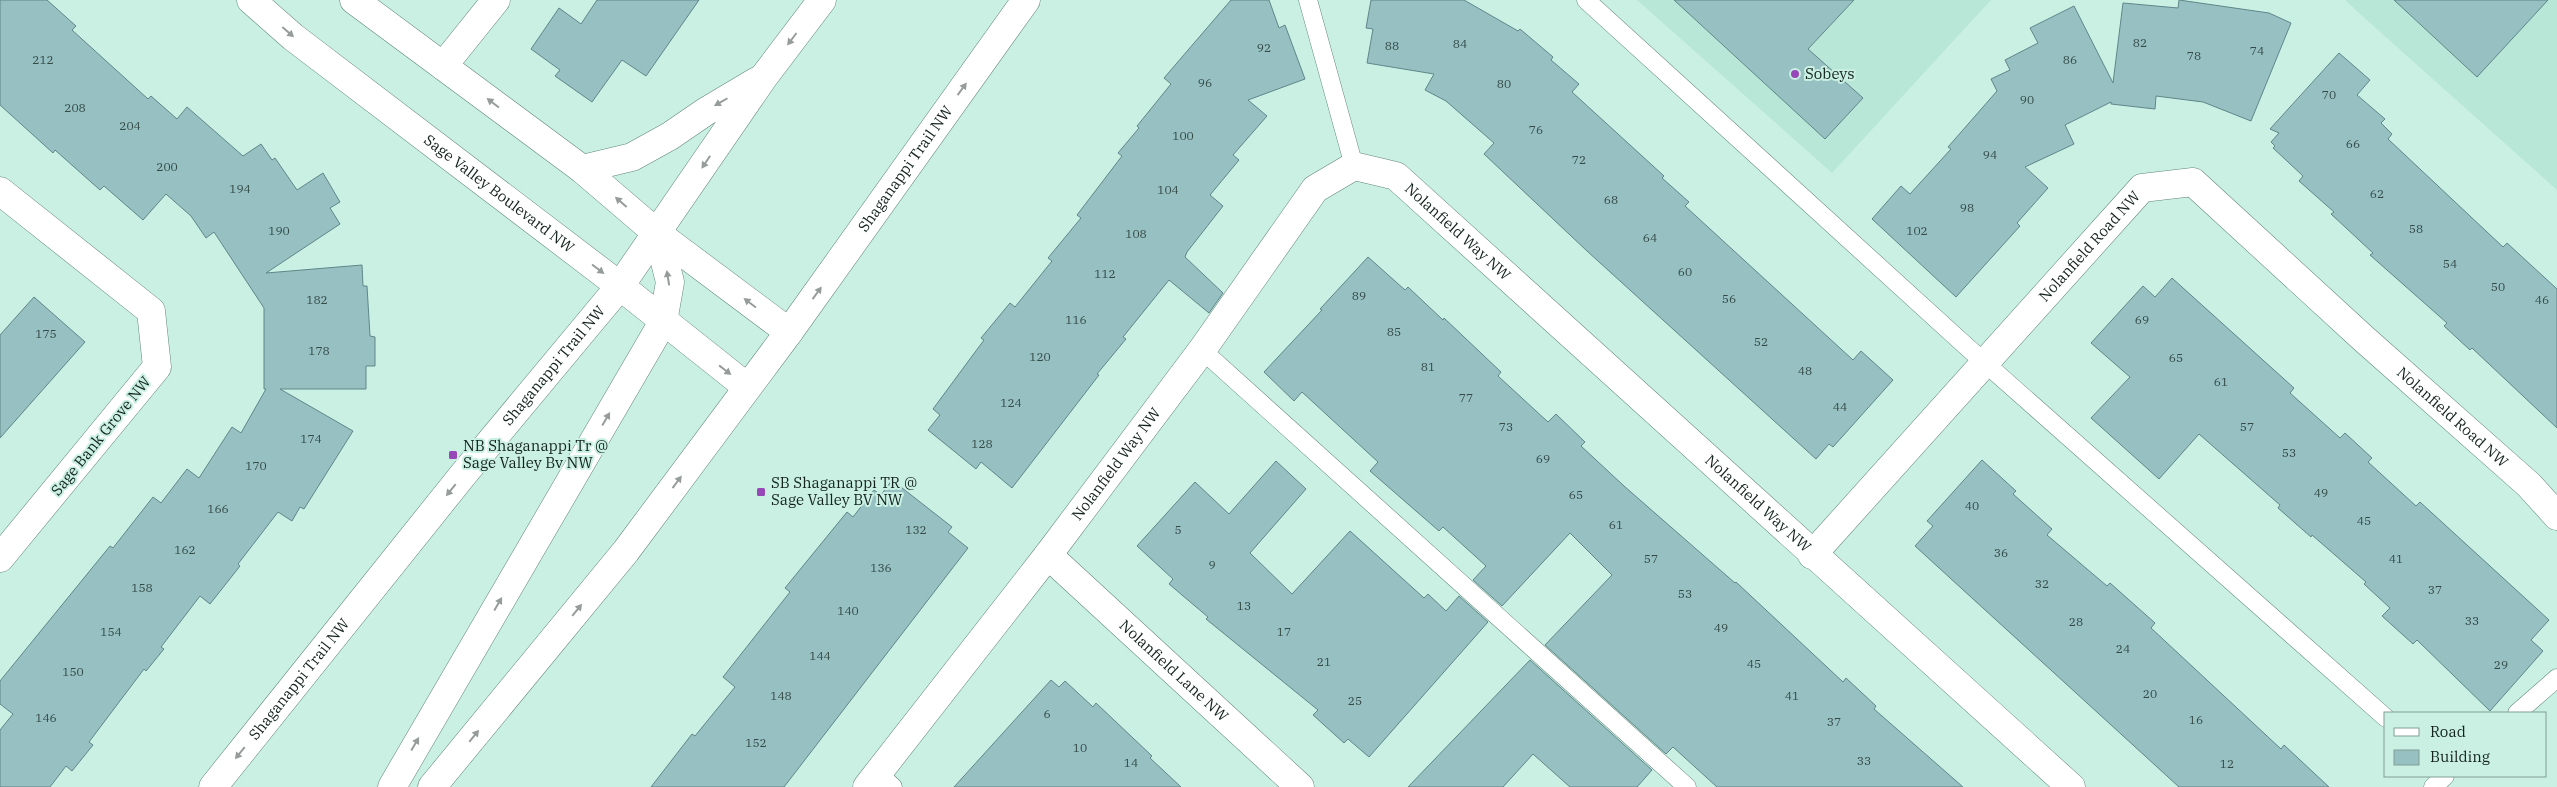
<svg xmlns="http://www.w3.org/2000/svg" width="2557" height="787" font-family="'IBM Plex Serif',serif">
  <rect width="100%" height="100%" fill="#caf0e3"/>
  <path fill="#b8e7d7" d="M1637,0h354l-159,173z
    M2345,0h212v190l-197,-176z"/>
  <path fill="#97c0c3" stroke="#5f8689" d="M0,0h47l29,26 -4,4 76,69 3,-3 26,23 10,-12 56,49 18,-12 11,16 3,-2 22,32 26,-17 17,29 -10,6 10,16 -74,49 96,-8 1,21h4l3,50 5,1v29h-9v23h-86l73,42 -49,78 -4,-2 -8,14 -14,-9 -40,52 2,2 -30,38 -10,-8 -39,51 3,2 -18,22 -2,-2 -55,73 4,3 -21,26 -6,-5 -16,21h-50v-57l13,-16 -13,-10v-23l110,-135 3,2 40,-51 8,6 26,-34 12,9 33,-51 9,6 25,-44h-2v-81l-50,-76 -8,6 -15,-22 -25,-22 -23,26 -39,-34 -4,4 -45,-40 -2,3 -53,-48z
    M597,0h102l-53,76 -24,-16 -30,42 -37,-26 5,-6 -29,-21 28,-41 22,16z
    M1231,0h38l10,28 6,-3 20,54 -57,21 19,16 -34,39 6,5 -29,35 13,11 -36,46 -2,5 38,36 -14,20 -40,-33 -46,57 3,2 -29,35 2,1 -87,113 -31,-26 -5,7 -48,-39 12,-15 -7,-6 51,-69 -3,-2 29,-35 5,4 37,-46 -4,-3 33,-40 -4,-3 45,-59 -4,-3 21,-25 -2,-2 34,-42 -7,-6z
    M1371,0h93l54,31 2,-2 33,28 -2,3 28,24 -7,8 92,84 -2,2 27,24 -4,4 168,154 8,-9 32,29 -60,67 -4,-3 -13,15 -229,-208 -103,-97 10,-11 -48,-42 -21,-11 9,-16 -67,-11 6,-34 -7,-1z
    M1674,0h180l-46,49 55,49 -38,41z
    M2179,0l90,13 22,10 -40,98 -48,-19 -47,-6 -1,13 -44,-5v-2l-46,23 9,19 -49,23 23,21 -31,35 3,3 -64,71 -84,-78 29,-33 9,8 41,-45 -3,-2 49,-56 -6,-12 19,-9 -5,-10 33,-17 -8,-15 44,-22 39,77 10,-80 55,5z
    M2394,0h154l-71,77z
    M2339,53l31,27 -13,15 28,24 -4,4 11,11 -4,5 115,108 4,-4 50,46v139l-85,-80 -2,2 -26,-24 3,-3 -77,-68 3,-2 -42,-39 3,-2 -35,-31 4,-5 -30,-28 2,-2 -4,-4 8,-9 -9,-4z
    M1368,257l37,33 3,-3 35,33 1,-2 57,54 -3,4 50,46 8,-8 29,28 -4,4 43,40 111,97 1,-1 107,100 3,-4 30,28 -2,3 89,78h-246l-44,-40 -7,7 -121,-109 67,-70 -42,-42 -68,73 -29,-26 13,-14 -43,-39 -4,4 -69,-60 8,-9 -76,-70 -8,9 -30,-29 58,-62 -2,-1z
    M2172,278l122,110 -4,5 50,45 5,-5 27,25 -4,4 48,44 4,-4 129,118 -18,20 12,11 -53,60 -73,-71 -4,4 -31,-28 8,-8 -26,-24 2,-2 -54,-47 -1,2 -33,-29 2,-3 -81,-71 -40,45 -68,-61 39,-41 -39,-34 52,-57 12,11z
    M34,297l51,45 -85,96v-103z
    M1982,460l34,31 -3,3 39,35 -5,6 60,51 3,-3 45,40 -4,5 130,121 3,-4 45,42h-150l-264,-241 18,-20 -6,-5z
    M1276,461l30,28 -56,64 42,41 58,-63 74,67 4,-4 18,17 13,-15 29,26 -119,135 -21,-18 -4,4 -31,-28 5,-5 -112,-91 2,-2 -39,-33 4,-5 -36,-33 58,-64 34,32z
    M892,480l60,47 -4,5 20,16 -184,239h-133l41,-53 3,2 40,-49 -12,-10 67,-85 -5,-4 62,-76 6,5 21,-27 7,5z
    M1530,660l122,110 -15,17h-67l-37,-33 -30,33h-95z
    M1051,680l8,7 6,-6 28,26 3,-4 56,53 -2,2 31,29h-227z"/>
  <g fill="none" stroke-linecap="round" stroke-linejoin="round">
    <g stroke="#62867a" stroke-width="19">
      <path id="service" d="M1308,0l46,166
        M1586,0l381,347 419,371
        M1202,350l485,437
        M2517,713l40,-35
        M878,773l15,14
        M2433,787l12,-11"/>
    </g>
    <g stroke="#62867a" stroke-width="29">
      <g id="minor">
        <path d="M443,66l53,-66"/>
        <path d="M0,191l151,120 6,56 -157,191"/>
        <path id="s1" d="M1048,555l252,232"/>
        <path id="s2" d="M1812,555l330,-367 51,-6 171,157 165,146 28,31"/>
        <path id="s3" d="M867,787l181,-232 154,-205 113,-161 39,-23 42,10 675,611"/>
      </g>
    </g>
    <g stroke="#62867a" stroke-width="29">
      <g id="tertiary">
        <path id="s4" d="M251,0l42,37 327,249 127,101"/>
        <path d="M354,0l228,169 76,65 131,98"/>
      </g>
    </g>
    <g stroke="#62867a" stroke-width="29">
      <g id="secondary">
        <path d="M582,169l50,-12 38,-21 35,-24 52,-31"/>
        <path id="s5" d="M213,787l249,-311 158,-190 143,-208 59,-78"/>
        <path d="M392,787l271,-465 7,-40 -12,-48"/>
        <path id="s6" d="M432,787l194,-236 163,-219 237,-332"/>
      </g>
    </g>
    <use href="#service" stroke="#fff" stroke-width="18"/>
    <use href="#minor" stroke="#fff" stroke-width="28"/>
    <use href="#tertiary" stroke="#fff" stroke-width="28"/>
    <use href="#secondary" stroke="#fff" stroke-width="28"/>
  </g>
  <defs><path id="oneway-solid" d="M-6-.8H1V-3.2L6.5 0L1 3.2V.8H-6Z" transform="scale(1.25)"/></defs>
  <g fill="#959c99">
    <use href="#oneway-solid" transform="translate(288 32) rotate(41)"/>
    <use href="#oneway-solid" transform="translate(792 39) rotate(127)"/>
    <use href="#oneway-solid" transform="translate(962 89) rotate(-54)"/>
    <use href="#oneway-solid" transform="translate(721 102) rotate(150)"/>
    <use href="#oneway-solid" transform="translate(493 103) rotate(-143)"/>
    <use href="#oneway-solid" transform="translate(706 162) rotate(124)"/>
    <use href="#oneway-solid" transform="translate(621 202) rotate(-139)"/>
    <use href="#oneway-solid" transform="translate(598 269) rotate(37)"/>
    <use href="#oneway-solid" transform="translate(668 278) rotate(-99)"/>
    <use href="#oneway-solid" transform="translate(817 293) rotate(-54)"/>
    <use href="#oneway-solid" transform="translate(750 303) rotate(-143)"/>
    <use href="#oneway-solid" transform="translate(725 370) rotate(38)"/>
    <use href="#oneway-solid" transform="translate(606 419) rotate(-60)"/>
    <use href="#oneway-solid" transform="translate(677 482) rotate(-54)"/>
    <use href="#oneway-solid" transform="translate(451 490) rotate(129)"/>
    <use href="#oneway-solid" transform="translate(498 604) rotate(-60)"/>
    <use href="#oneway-solid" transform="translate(577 610) rotate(-51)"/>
    <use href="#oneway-solid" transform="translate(474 736) rotate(-51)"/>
    <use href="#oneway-solid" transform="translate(415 744) rotate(-60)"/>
    <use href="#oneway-solid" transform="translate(240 753) rotate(129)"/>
  </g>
  <g fill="#9648b9" stroke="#caf0e3" stroke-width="2">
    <circle cx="1795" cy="74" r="5"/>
    <rect x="448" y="450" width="10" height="10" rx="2.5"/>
    <rect x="756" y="487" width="10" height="10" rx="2.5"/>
  </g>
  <g text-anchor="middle" stroke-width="4" stroke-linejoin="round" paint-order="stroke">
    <g font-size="12" fill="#344a46">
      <text x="2140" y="47">82</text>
      <text x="1460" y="48">84</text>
      <text x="1392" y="50">88</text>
      <text x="1264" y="52">92</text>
      <text x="2257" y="55">74</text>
      <text x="2194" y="60">78</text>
      <text x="43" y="64">212</text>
      <text x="2070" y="64">86</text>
      <text x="1205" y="87">96</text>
      <text x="1504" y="88">80</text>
      <text x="2329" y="99">70</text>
      <text x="2027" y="104">90</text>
      <text x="75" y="112">208</text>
      <text x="130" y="130">204</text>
      <text x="1536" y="134">76</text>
      <text x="1183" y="140">100</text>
      <text x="2353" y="148">66</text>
      <text x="1990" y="159">94</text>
      <text x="1579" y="164">72</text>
      <text x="167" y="171">200</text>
      <text x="240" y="193">194</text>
      <text x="1168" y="194">104</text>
      <text x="2377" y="198">62</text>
      <text x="1611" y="204">68</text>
      <text x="1967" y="212">98</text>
      <text x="2416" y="233">58</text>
      <text x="279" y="235">190</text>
      <text x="1917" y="235">102</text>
      <text x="1136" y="238">108</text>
      <text x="1650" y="242">64</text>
      <text x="2450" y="268">54</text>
      <text x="1685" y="276">60</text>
      <text x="1105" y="278">112</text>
      <text x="2498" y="291">50</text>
      <text x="1359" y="300">89</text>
      <text x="1729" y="303">56</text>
      <text x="317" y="304">182</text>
      <text x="2542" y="304">46</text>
      <text x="1076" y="324">116</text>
      <text x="2142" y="324">69</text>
      <text x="1394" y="336">85</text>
      <text x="46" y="338">175</text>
      <text x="1761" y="346">52</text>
      <text x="319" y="355">178</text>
      <text x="1040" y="361">120</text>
      <text x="2176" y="362">65</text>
      <text x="1428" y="371">81</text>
      <text x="1805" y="375">48</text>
      <text x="2221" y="386">61</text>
      <text x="1466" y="402">77</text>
      <text x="1011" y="407">124</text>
      <text x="1840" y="411">44</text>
      <text x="1506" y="431">73</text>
      <text x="2247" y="431">57</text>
      <text x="311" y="443">174</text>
      <text x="982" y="448">128</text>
      <text x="2289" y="457">53</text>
      <text x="1543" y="463">69</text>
      <text x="256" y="470">170</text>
      <text x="2321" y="497">49</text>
      <text x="1576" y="499">65</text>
      <text x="1972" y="510">40</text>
      <text x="218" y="513">166</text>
      <text x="2364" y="525">45</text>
      <text x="1616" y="529">61</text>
      <text x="916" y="534">132</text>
      <text x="1178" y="534">5</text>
      <text x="185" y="554">162</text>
      <text x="2001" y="557">36</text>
      <text x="1651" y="563">57</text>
      <text x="2396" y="563">41</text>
      <text x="1212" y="569">9</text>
      <text x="881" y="572">136</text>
      <text x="2042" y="588">32</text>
      <text x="142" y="592">158</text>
      <text x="2435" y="594">37</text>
      <text x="1685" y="598">53</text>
      <text x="1244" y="610">13</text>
      <text x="848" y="615">140</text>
      <text x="2472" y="625">33</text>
      <text x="2076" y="626">28</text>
      <text x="1721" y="632">49</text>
      <text x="111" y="636">154</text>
      <text x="1284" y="636">17</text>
      <text x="2123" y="653">24</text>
      <text x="820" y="660">144</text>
      <text x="1324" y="666">21</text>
      <text x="1754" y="668">45</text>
      <text x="2501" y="669">29</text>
      <text x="73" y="676">150</text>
      <text x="2150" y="698">20</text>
      <text x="781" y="700">148</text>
      <text x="1792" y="700">41</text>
      <text x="1355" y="705">25</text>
      <text x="1047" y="718">6</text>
      <text x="46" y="722">146</text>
      <text x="2196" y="724">16</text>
      <text x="1834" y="726">37</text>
      <text x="756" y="747">152</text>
      <text x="1080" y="752">10</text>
      <text x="1864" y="765">33</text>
      <text x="1131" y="767">14</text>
      <text x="2227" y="768">12</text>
    </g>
    <g font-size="15" fill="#13221d" stroke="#caf0e3" text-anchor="start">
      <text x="1805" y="79">Sobeys</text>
      <text x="463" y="451">NB Shaganappi Tr @<tspan x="463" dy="17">Sage Valley Bv NW</tspan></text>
      <text x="771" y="488">SB Shaganappi TR @<tspan x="771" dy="17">Sage Valley BV NW</tspan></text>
    </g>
    <g font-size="15" fill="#13221d" stroke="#caf0e3">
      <text dy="5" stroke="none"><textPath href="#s6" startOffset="779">Shaganappi Trail NW</textPath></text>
      <text dy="5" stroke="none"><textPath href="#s4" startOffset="315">Sage Valley Boulevard NW</textPath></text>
      <text dy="5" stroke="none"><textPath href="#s3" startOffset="919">Nolanfield Way NW</textPath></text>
      <text dy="5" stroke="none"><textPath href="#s2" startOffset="415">Nolanfield Road NW</textPath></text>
      <text dy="5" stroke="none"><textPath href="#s5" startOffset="542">Shaganappi Trail NW</textPath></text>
      <text dy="5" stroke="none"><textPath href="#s2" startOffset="895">Nolanfield Road NW</textPath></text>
      <text transform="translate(101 436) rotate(-51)" y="5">Sage Bank Grove NW</text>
      <text dy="5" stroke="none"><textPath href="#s3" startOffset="408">Nolanfield Way NW</textPath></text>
      <text dy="5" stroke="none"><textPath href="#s3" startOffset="1324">Nolanfield Way NW</textPath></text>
      <text dy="5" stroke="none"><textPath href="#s1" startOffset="171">Nolanfield Lane NW</textPath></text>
      <text dy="5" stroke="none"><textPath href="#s5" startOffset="138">Shaganappi Trail NW</textPath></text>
    </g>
  </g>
  <rect x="2384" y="712" width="162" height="65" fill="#caf0e3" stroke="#819e94"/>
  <rect x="2394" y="728" width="25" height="8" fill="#ffffff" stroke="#819e94"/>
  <text x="2430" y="737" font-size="15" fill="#13221d">Road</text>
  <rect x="2394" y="750" width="25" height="15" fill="#97c0c3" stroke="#819e94"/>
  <text x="2430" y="762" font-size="15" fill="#13221d">Building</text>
</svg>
